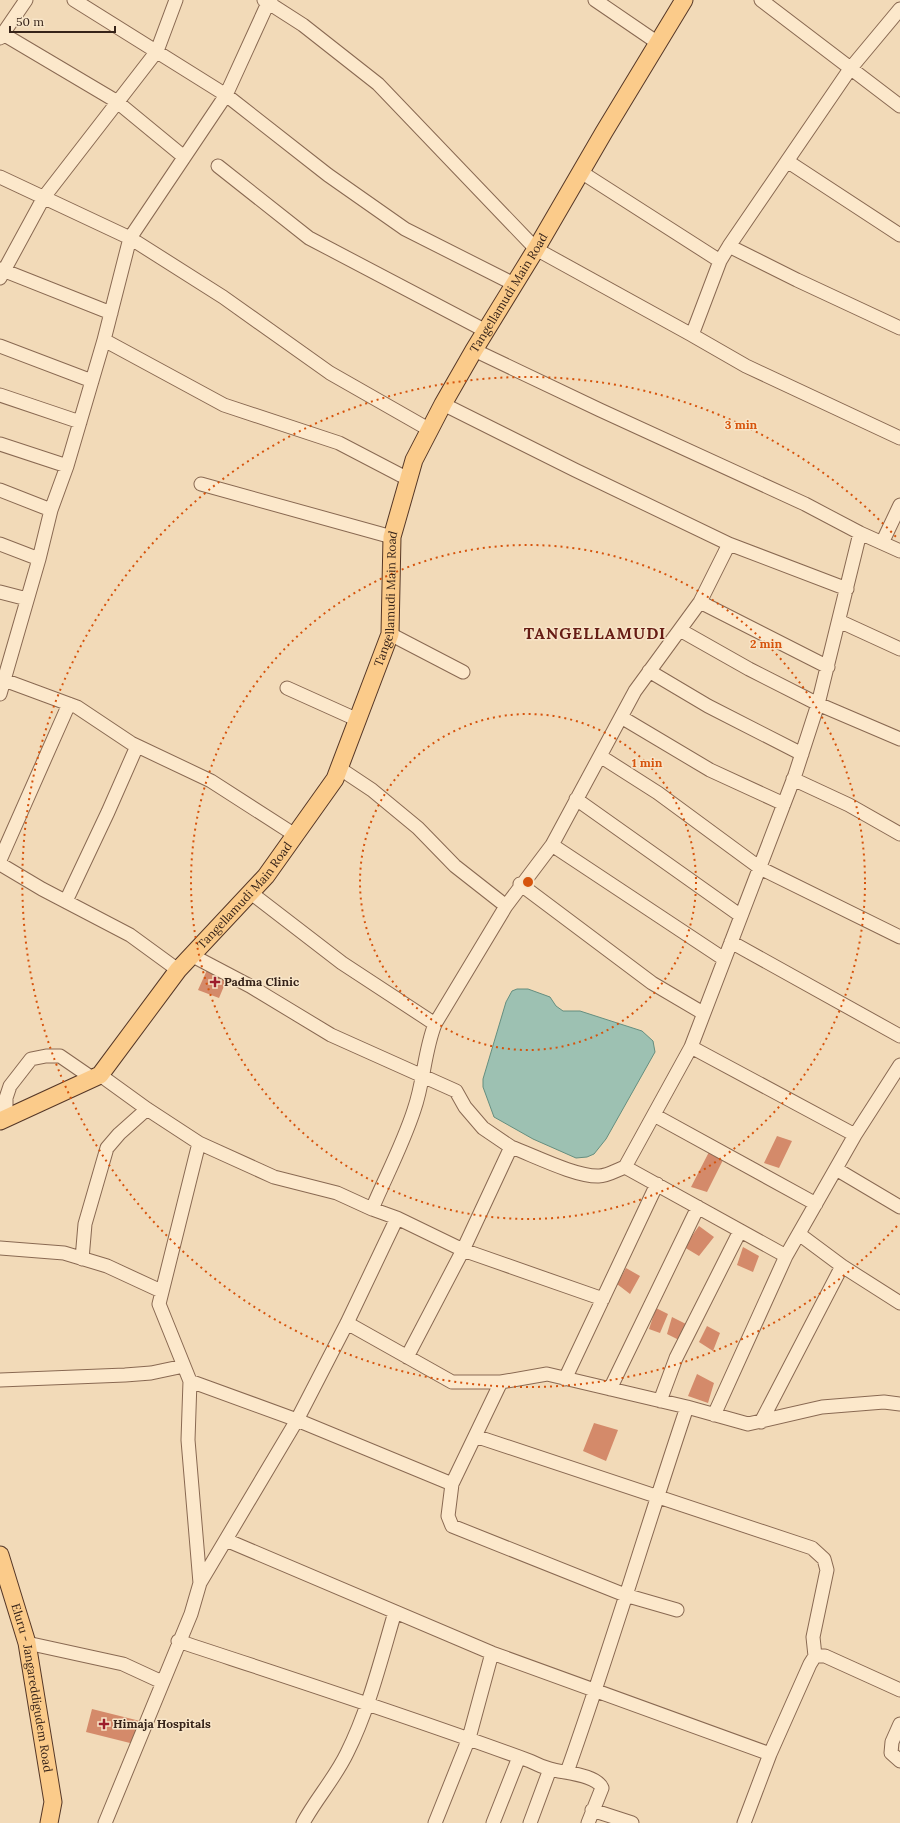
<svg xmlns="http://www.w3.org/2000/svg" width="900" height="1823" font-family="Lora,serif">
  <rect width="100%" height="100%" fill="#f2dab8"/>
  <path fill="#9dc1b2" stroke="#658e7f" d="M517,989h11l22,8 6,9 7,5h17l62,20 11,10 2,11 -49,87 -12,15 -7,3 -11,1 -43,-19 -39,-22 -11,-30v-8l23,-77 6,-11z"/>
  <path fill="#d48a6a" d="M207,970l20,9 -8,19 -21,-8z
    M777,1136l15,5 -13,27 -15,-5z
    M709,1152l14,8 -16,32 -16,-5z
    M699,1226l15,11 -15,19 -15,-9z
    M743,1247l16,9 -6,16 -16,-7z
    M626,1268l14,8 -10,18 -13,-10z
    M656,1308l12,6 -8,19 -11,-4z
    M672,1317l14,7 -7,16 -12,-6z
    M707,1326l13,7 -7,18 -14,-9z
    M697,1374l17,9 -6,20 -20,-7z
    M594,1423l24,7 -12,31 -23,-10z
    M92,1709l48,12 -6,23 -48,-12z"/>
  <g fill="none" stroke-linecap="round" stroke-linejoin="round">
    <g stroke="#896952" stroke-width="15">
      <path id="minor" d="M74,0l152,95 102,80 77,54 109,55
        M264,0l39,25 75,59 158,165 156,86 28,-74 9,-15 121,-177 50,-60
        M595,0l63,43
        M761,0l139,106
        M3,34l113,67 68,56
        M0,38l26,-38
        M787,161l113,74
        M218,166l91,72 177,93
        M581,172l139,89
        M0,177l130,61 93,59 107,76 100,57
        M729,246l68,34 103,48
        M0,269l111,44
        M0,278l44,-81 113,-146 19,-51
        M692,335l54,31 154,72
        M104,340l120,65 115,38 69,36
        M0,346l92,35
        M474,350l126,60 205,94 55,29 40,18
        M0,395l80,27
        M443,404l132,66 154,74
        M0,444l67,22
        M201,484l191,53
        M0,490l51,20
        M882,543l18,-38
        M0,544l39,15
        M0,592l27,7
        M700,602l128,65
        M839,621l61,28
        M680,630l69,39 69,35 82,35
        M390,634l73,38
        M649,671l59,35 94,48
        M4,680l35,-121 12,-49 16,-44 37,-126 26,-102 96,-143 42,-92 3,-3
        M287,688l71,32
        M0,694l4,-14 73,27 54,36 80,38 84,54
        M621,717l89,53 74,34
        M600,756l58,37 102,75 140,69
        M339,768l33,22 46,38 37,38 51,40
        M793,779l56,26 51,29
        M576,799l165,117
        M552,845l172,114
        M0,860l69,-156
        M0,864l42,25 88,46 48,35
        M520,884l132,99 51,30
        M251,893l91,70 93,61
        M66,901l42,-89 29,-66
        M731,942l169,94
        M193,956l57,30 81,49 125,56 9,16 18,21 28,19 -48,103 140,49
        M691,1047l-66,120 161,89 69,-121 45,-70
        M100,1075l47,34 52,34 -40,161 31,77 -2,59 12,143
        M654,1115l162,89
        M6,1118v-20l4,-12 21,-27 15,-3h14l32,22
        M855,1135l-164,-88 104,-272 23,-71 42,-171
        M199,1143l75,34 63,16 35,16
        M511,1147c22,8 65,30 88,29 8,0 18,-6 26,-9
        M836,1169l64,38
        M397,1218l66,32 -56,107
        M799,1234l43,32 58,37
        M0,1248l64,5 43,13 54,25
        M82,1259l3,-35 22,-76 12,-14 28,-25
        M347,1323l105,59h49
        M565,1379l92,-195
        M0,1380l125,-5 26,-2 33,-7
        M190,1381l107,39 155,64 49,-102 46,-8 140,33 61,17 74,-17 62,-5 16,2
        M610,1389l88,-182
        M660,1401l16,-43 64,-127
        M714,1415l72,-159
        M761,1422l81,-156
        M475,1436l337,112 12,11 3,11 -14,67 2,19
        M452,1484l-4,32 4,10 173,69 52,15
        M226,1540l266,113
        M178,1641c118,39 236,77 352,120 6,3 13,6 20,8 13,4 46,5 52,19l-14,35
        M27,1643l96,21 39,18
        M900,1724l-8,18 -1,11 9,8
        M770,1754l40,-90 5,-8h10l75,34
        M567,1772c43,-121 79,-243 120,-365
        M592,1810l40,13
        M105,1823l86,-209 9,-31 97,-163 50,-97 50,-105 -25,-9c14,-33 31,-65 42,-99 10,-28 10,-58 21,-86l71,-118 46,-61 83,-154 65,-89 29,-58 118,45
        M303,1823c13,-24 32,-45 44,-70 22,-44 34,-94 48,-141
        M435,1823l34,-85 23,-85 278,101 -26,69
        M493,1823l26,-66
        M530,1823l20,-54"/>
    </g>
    <g stroke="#553727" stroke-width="19">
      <g id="major">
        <path id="s1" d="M0,1121l100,-46 78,-105 88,-94 69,-97 55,-145 2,-97 22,-77 29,-56 31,-54 62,-101 68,-117 80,-132"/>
        <path id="s2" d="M0,1555l27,88 26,159 -4,21"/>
      </g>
    </g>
    <use href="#minor" stroke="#fce8cb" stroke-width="13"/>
    <use href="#major" stroke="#fbcb8a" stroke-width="17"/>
  </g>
  <g fill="none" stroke="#d6540d" stroke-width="2" stroke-dasharray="2 4">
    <circle cx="528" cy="882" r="168"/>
    <circle cx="528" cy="882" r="337"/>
    <path d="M897 1226A505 505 0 1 1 897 538"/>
  </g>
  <g fill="#9d1d2c" stroke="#f8e5c8" stroke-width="1.5">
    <path d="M213 976h4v4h4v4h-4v4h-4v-4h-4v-4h4z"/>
    <path d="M102 1718h4v4h4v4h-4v4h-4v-4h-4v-4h4z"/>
  </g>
  <g text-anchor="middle" stroke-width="3" stroke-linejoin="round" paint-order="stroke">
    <g font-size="12" fill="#362319" stroke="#f8e5c8">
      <text dy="4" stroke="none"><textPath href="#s1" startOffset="1013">Tangellamudi Main Road</textPath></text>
      <text dy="4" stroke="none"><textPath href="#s1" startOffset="678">Tangellamudi Main Road</textPath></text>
      <text dy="4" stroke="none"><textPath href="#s1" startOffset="341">Tangellamudi Main Road</textPath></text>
      <text dy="4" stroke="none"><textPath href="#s2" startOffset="137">Eluru - Jangareddigudem Road</textPath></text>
    </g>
    <g font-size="12" font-weight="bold" fill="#362319" stroke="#f8e5c8" text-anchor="start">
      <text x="224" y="986">Padma Clinic</text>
      <text x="113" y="1728">Himaja Hospitals</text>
    </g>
    <g font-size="16" font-weight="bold" letter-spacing="1" fill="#661c14" stroke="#f8e5c8">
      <text x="595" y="639">TANGELLAMUDI</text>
    </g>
  </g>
  <circle cx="528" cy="882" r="6" fill="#d6540d" stroke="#f8e5c8" stroke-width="2"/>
  <g font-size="12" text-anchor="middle" font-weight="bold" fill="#d6540d" stroke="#f8e5c8" stroke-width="3" stroke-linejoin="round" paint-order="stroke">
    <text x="741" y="429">3 min</text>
    <text x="766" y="648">2 min</text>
    <text x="647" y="767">1 min</text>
  </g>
  <path d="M10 26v6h105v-6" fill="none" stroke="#362319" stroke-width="2"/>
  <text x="16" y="26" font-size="12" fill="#362319" stroke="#f8e5c8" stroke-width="3" paint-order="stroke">50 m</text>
</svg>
